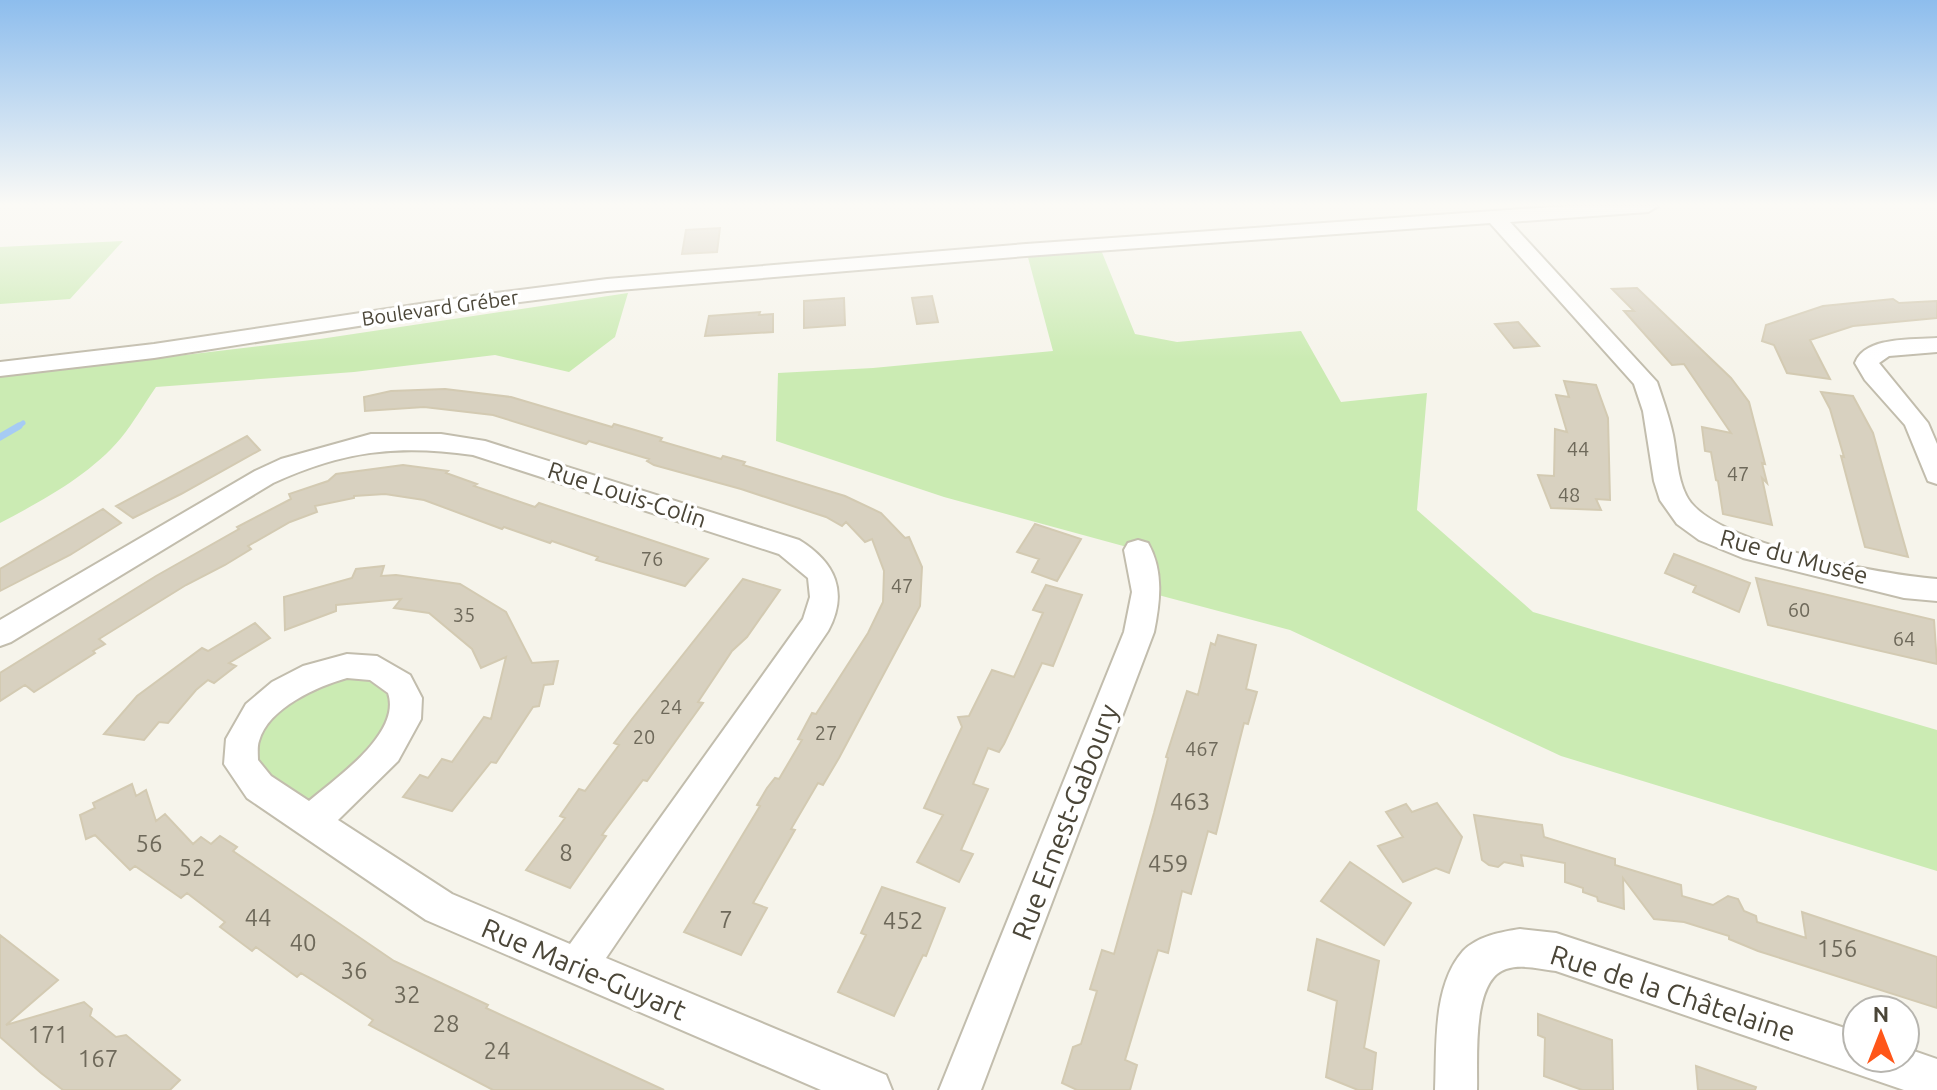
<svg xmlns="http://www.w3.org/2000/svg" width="1937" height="1090" font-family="Ubuntu,sans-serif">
  <rect width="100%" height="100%" fill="#f6f4eb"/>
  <path fill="#cbebb3" d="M123,241l-53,58 -70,5v-57z
    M1099,245l36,89 42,8 124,-11 40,71 86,-9 -10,117 116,102 404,118v141l-376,-115 -271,-126 -143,-38 -9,-42 -194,-53 -168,-56 2,-68 95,-5 180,-17 -27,-101z
    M628,293l-13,44 -46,35 -74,-17 -141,17 -198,15c-12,17 -22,35 -35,51 -31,37 -79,63 -121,85v-146l320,-38z
    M362,667l45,35 -96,120 -70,-80 22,-34z"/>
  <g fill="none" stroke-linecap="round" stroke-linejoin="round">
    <path stroke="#a6cbf4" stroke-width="5" d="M16,428l7,-5"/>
    <path stroke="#a6cbf4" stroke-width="7" d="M0,437l19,-11"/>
  </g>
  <path fill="#d8d1c0" stroke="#d3cab2" stroke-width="2" d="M720,228l-3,24 -35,2 4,-24z
    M1637,288l94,90 18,24 16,62 -3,-1 5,20 -5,-5 10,47 -49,-11 -5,-33 -2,-1 -5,-28 -6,-1 -3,-24 29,6 -47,-69 -12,1 -48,-54h10l-22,-22z
    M932,296l6,26 -21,2 -5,-26z
    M844,298l1,27 -41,3v-27z
    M1893,299l6,4 38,-2v17l-84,8 -43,14 20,39 -43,-6 -13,-28 -12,-4 4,-16 57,-19z
    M760,312l-1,3 14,-1v18l-68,4 4,-20z
    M1518,322l21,24 -25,2 -19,-24z
    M1564,381l32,4 12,33 2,82 -14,-1 5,11 -50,-2 -13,-33 16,1 1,-47 12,3 -11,-37 13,2z
    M445,389l66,8 101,30 2,-3 21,6 27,8 -2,3 61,18 2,-3 22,6 -2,3 102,31 36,17 24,25 4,-1 13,30 -2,39 -81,152 -16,27 -5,-2 -27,46 4,1 -42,73 14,5 -26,47 -57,-23 76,-126 -3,-1 10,-17 8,-10 4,1 23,-39 -4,-1 14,-26 4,1 52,-81 15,-31 1,-31 -12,-32 -7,3 -19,-20 -4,4 -16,-9 -85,-28 -87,-24 -7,-4 2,-2 -60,-18 -3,3 -93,-29 -69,-8 -59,4 -1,-14 27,-6z
    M1821,392l32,4 20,37 35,124 -43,-10 -24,-91 3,1 -14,-48z
    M247,436l13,14 -79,44 -48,24 -17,-12z
    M403,465l45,6 -2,2 31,11 -3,2 61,21 4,-4 169,56 -23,27 -89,-26 2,-3 -46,-16 -2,2 -46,-16 -2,2 -78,-29 -39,-6 -31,2v2l-39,8 2,6 -27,10 -42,24 3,3 -26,16 -39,20 -87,54 6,5 -12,7 2,2 -61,39 -9,-7 -25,16v-28l156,-97 83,-47 -2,-2 54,-28 -2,-5 39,-13 8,-7z
    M103,509l18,14 -51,32 -70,36v-22z
    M1035,524l46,15 -24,42 -25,-9 7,-13 -22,-7z
    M1674,554l76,29 -11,29 -46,-20 3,-6 -31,-13z
    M384,566l-3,10 15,-1 64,9 46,28 26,51 26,-2 -5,23 -9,1 -5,21 -6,1 -37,56 -5,-1 -39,49 -49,-14 17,-22 8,3 14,-19 10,3 32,-45 7,2 15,-62 -25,11 -9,-19 -43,-36 -35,-5 7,-9 -65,6v6l-51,19 -1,-33 68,-19 4,-9z
    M1756,578l178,42 3,44 -169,-39z
    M743,579l37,11 -33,47 -15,14 -34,51 5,1 -56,78 -4,-1 -41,55 4,1 -36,52 -44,-18 39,-52 -5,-2 19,-27 6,2 34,-46 -5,-2 18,-24z
    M1046,585l36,10 -29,71 -11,-3 -38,81 -5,8 -11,-4 -15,36 15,5 -27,61 12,4 -14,28 -42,-20 26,-47 -19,-7 38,-81 -4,-10 11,-1 23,-46 22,7 29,-64 -10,-3z
    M255,623l15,15 -41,25 7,3 -22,17 -6,-3 -12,10 -28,33 -9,-1 -15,18 -40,-6 33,-38 65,-48 6,3z
    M1218,635l38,10 -10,44 11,3 -9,32 -4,-1 -28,111 -8,-3 -17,63 -9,-3 -14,62 -10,-3 -33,110 12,5 -7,25h-53l-15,-7 11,-36 8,-3 16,-53 -7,-2 12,-39 12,4 40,-141 14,-55 -2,-1 21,-66 11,4 13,-52 4,2z
    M132,784l4,12 10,-6 10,31 9,-7 28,30 8,-7 10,7 9,-8 17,11 -4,4 161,110 94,44 -2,3 178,82h-171l-124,-65 4,-5 -72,-47 -4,4 -41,-30 -4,4 -32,-24 5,-5 -38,-29 -6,5 -46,-32 -5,4 -35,-35 -9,4 -6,-24 15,-7 -2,-5z
    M1437,803l25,34 -13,36 -13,-5 -33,14 -25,-36 25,-9 -17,-25 20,-8 6,8z
    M1474,815l68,10 2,12 71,22v6l66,20 1,11 31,9 15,-9 10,3 6,12 12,5 1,6 49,16 -4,-26 135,45v51l-179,-57 -29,-12v-3l-45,-14 -30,-3 -31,-41 1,31 -26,-8 -1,-4 -14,-5v-4l-18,-6v-19l-44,-8 2,11 -19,-4 -6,5 -9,-2 -7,-5z
    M1350,862l61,41 -27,42 -63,-44z
    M882,887l63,21 -19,48 -3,-1 -29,61 -56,-24 28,-57 -5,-2z
    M0,935l58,45 -52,45 78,-23 8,7 -2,7 26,21 10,-2 54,45 -10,10h-107l-22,-17 -41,-36z
    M1317,939l62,22 -15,87 12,5 -4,37h-14l-32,-13 11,-76 -29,-11z
    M1538,1014l74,26 1,50h-31l-38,-14 1,-38 -7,-3z
    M1696,1066l60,21 -1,3h-57z"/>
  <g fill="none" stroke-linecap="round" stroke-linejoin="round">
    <g stroke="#c2bdad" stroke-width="4">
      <path id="minor" d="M1566,206h92l-10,6 -138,10 147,160c6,18 12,34 16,53 4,20 4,42 13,60 23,49 198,80 251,84v22l-33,-3 -161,-40 -44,-18 -22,-16 -17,-24 -6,-19 -11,-70 -9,-27 -144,-161 -464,33 -419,35 -127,16 -326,51 -154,18v-14l154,-18 326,-49 127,-16 419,-35z
        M1937,338v14l-48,4 -10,7 49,60 9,21v40l-9,-3 -23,-56 -40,-45 -10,-17c10,-27 58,-23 82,-25z
        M371,434h70l44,7 314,99c36,22 50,52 29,91l-222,327 280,117 6,15h-71l-395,-170 -179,-122 -23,-34 2,-25 20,-35 26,-22 31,-16 44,-12 30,2 33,19 12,23 -1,21 -23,42 -60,59 114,74 118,50 233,-325 7,-22 -2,-19 -29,-24 -306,-99c-75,-11 -131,-4 -200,28l-262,159 -11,4v-26l255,-149 26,-12zM347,678l23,2 18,13c14,40 -52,85 -79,108l-38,-25 -13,-16c0,-5 -1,-14 1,-19 9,-33 59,-55 88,-63z
        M1138,540l10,3c16,28 12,59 6,89l-173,458h-42l185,-458 8,-40 -8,-42 4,-7z
        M1520,929l36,4 301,99v26h48v-10l32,11v31h-33l-348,-119c-16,-2 -34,-7 -50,-2 -35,11 -28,91 -29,121h-42c2,-43 -3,-104 28,-139 15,-15 38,-19 57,-22z"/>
    </g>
    <use href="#minor" fill="#fff" fill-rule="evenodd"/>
  </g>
  <linearGradient id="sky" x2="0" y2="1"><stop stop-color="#8dbded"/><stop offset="0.57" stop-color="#fbfaf6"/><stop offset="1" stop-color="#fbfaf6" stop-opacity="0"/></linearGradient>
  <rect width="1937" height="359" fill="url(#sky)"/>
  <g text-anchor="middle" stroke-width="7" stroke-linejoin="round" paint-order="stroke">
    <g font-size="20" fill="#4b4638" stroke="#fff">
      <text transform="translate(440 308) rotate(-8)" y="7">Boulevard Gréber</text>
    </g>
    <g font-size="20" fill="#6e695a">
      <text x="1578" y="456">44</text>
      <text x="1738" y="481">47</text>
      <text x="1569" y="502">48</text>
      <text x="652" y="566">76</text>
      <text x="902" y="593">47</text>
      <text x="1799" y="617">60</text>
      <text x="464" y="622">35</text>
      <text x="1904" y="646">64</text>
      <text x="671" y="714">24</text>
      <text x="826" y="740">27</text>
      <text x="644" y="744">20</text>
      <text x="1202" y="756">467</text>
    </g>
    <g font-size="24" fill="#4b4638" stroke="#fff">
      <text transform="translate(627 495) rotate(18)" y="8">Rue Louis-Colin</text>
      <text transform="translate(1794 557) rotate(15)" y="8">Rue du Musée</text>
    </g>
    <g font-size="24" fill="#6e695a">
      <text x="1190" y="810">463</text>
      <text x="149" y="852">56</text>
      <text x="566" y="861">8</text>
      <text x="1168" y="872">459</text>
      <text x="192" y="876">52</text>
      <text x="258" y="926">44</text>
      <text x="726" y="928">7</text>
      <text x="903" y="929">452</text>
      <text x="303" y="951">40</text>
      <text x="1837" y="957">156</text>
      <text x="354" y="979">36</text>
      <text x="407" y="1003">32</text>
      <text x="446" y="1032">28</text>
      <text x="48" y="1043">171</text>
      <text x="497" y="1059">24</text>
      <text x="98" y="1067">167</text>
    </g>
    <g font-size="28" fill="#4b4638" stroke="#fff">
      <text transform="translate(1065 822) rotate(-69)" y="10">Rue Ernest-Gaboury</text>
      <text transform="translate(584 969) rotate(23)" y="10">Rue Marie-Guyart</text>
      <text transform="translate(1673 993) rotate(18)" y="10">Rue de la Châtelaine</text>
    </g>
  </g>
  <g transform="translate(1881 1034)"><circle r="38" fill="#ffffff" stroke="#b7b5af" stroke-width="2"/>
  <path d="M0-6L14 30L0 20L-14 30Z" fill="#ff5619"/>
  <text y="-12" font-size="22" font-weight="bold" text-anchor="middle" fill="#4b4638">N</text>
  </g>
</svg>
